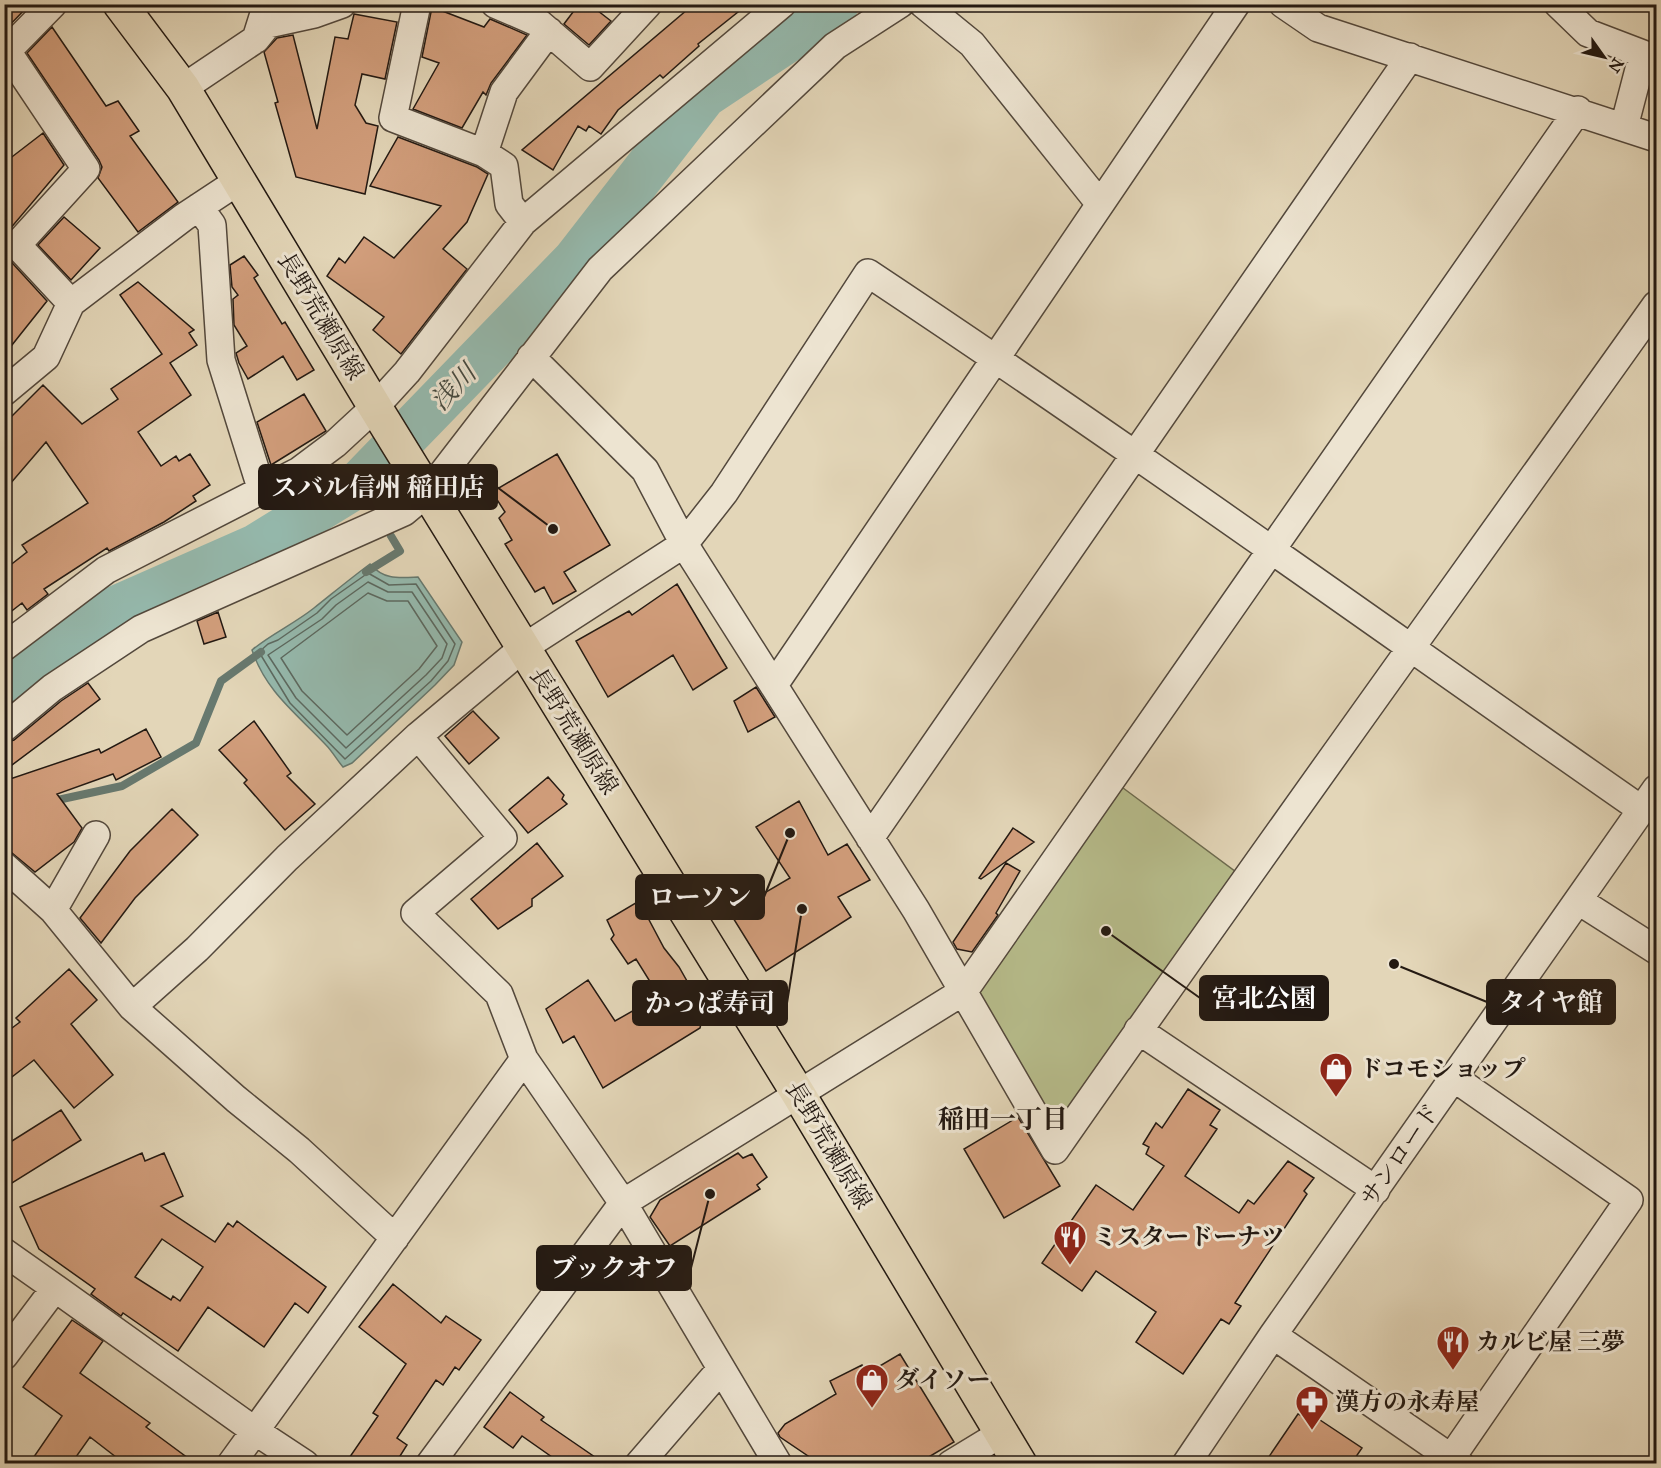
<svg xmlns="http://www.w3.org/2000/svg" width="1661" height="1468" font-family="'IM FELL Great Primer','Noto Serif JP',serif">
  <rect width="100%" height="100%" fill="#e3d6b8"/>
  <filter id="stains"><feTurbulence type="fractalNoise" baseFrequency=".00333" numOctaves="4"/><feColorMatrix values="0 0 0 0 .2 0 0 0 0 .09 0 0 0 0 .02 0 0 0 .5 -.17"/></filter>
  <radialGradient id="worn" r=".72"><stop offset=".6" stop-color="#630" stop-opacity="0"/><stop offset="1" stop-color="#630" stop-opacity=".3"/></radialGradient>
  <path fill="#b7bd8c" stroke="#6d6b4f" stroke-width="1.5" d="M1115,782l121,90 -180,260 -81,-142z"/>
  <path fill="#95b9ad" stroke="#67796f" stroke-width="1.5" d="M370,564c14,16 28,14 48,13l44,65 -8,23 -19,20 -83,78 -9,4c-6,-7 -11,-16 -17,-22 -29,-31 -60,-53 -74,-95 19,-16 42,-26 62,-42 19,-15 37,-30 56,-44z"/>
  <g fill="none" stroke-linecap="round" stroke-linejoin="round">
    <path stroke="#5c6960" stroke-width="1.5" d="M368,573l21,12 27,-1 39,60 -7,17 -17,20 -86,78 -55,-56 -31,-51 9,-8 10,-4 39,-27 14,-14z
      M368,582l20,10h24l35,52 -5,14 -16,17 -80,73 -50,-50 -28,-43 54,-36 14,-14z
      M368,593l19,8h21l29,45 -18,23 -72,66 -45,-44 -21,-33z"/>
    <path stroke="#67796f" stroke-width="8" d="M358,484l8,10
      M366,572l34,-21 -9,-15
      M53,801l69,-15 74,-43 25,-62 40,-29"/>
    <path stroke="#95b9ad" stroke-width="46" d="M4,688l84,-67 168,-74 104,-64 215,-222 129,-166 110,-73 22,-18"/>
  </g>
  <path fill="#d29e7c" stroke="#231912" stroke-width="1.5" fill-rule="evenodd" d="M4,4h26l-26,27z
    M579,4h10l22,17 -22,24 -25,-21z
    M694,4h54l-50,40 1,2 -36,32 -3,-3 -42,35 -17,24 -12,-8 -3,5 -8,-5 -25,44 -31,-20z
    M432,7l52,20 6,-8 37,16 -36,48 -5,12 -3,-3 -21,36 -49,-19 26,-46 -17,-6z
    M354,14l43,8 -12,57 -23,-5 -7,31 11,18 12,3 -13,68 -69,-17 -21,-74 3,-1 -14,-50 13,-14 16,-3 24,94 18,-92 13,2z
    M52,27l54,79 12,-5 21,30 -9,5 48,66 -40,30 -40,-54 4,-11 -3,-7 -72,-107z
    M43,133l21,32 -60,71v-73z
    M398,137l79,30 11,7 -21,48 -24,27 24,20 -66,85 -28,-24 11,-13 -57,-41 12,-18 6,5 19,-26 30,21 47,-52 -71,-20z
    M64,217l36,31 -29,32 -33,-35z
    M4,254l43,47 -43,54z
    M244,256l14,19 -4,3 28,46 3,-2 29,48 -17,10 -14,-24 -35,23 -9,-16 -3,-10 11,-7 -13,-21 -1,-26 5,-4 -6,-8 -2,-22z
    M138,282l56,48 -5,3 8,12 -27,18 21,32 -53,37 23,34 15,-10 3,5 11,-7 20,31 -17,11 3,5 -32,21 -55,29 -2,-3 -63,41 4,5 -21,16 -5,-7 -18,14v-47l23,-18 -5,-7 66,-42 -42,-61 -42,49v-67l39,-39 39,39 36,-25 -7,-10 51,-35 -42,-59z
    M304,394l22,37 -55,34 -14,-43z
    M557,454l53,91 -46,27 12,19 -23,13 -9,-17 -9,5 -30,-48 7,-4 -13,-22 6,-6 -13,-20z
    M677,584l50,84 -34,22 -20,-35 -65,42 -32,-56 53,-30 3,4z
    M218,612l8,25 -22,7 -7,-23z
    M88,683l12,16 -96,72v-28l10,-3 47,-39z
    M756,687l19,30 -27,15 -14,-31z
    M473,711l26,27 -30,26 -24,-28z
    M254,721l37,52 -4,3 28,28 -30,26 -41,-47 3,-3 -28,-30z
    M146,729l15,28 -45,23 -3,-6 -56,20 25,34 -8,14 -39,30 -23,-19 -8,-10v-62l95,-32 2,4z
    M548,777l16,18 -2,4 5,5 -39,29 -19,-23z
    M799,801l29,54 19,-11 23,36 -32,17 13,20 -85,54 -36,-58 60,-35 -34,-51z
    M172,809l26,26 -63,63 -34,45 -21,-25 50,-67z
    M1013,828l21,14 -53,37 -2,-1z
    M537,843l26,33 -31,23v7l-34,23 -27,-30z
    M1006,863l14,8 -24,42 2,2 -26,37 -15,-3 -4,-7z
    M639,901l25,47 15,19 25,44 -4,17 -97,60 -29,-52 -11,7 -17,-34 42,-29 27,41 44,-25 -23,-37 -8,5 -17,-25 3,-4 -7,-15z
    M69,969l28,31 -26,24 42,51 -39,33 -40,-48 -30,23v-49l16,-12 -4,-4z
    M1188,1089l32,21 -10,15 7,4 -32,47 54,37 9,-13 6,4 34,-43 26,17 -10,13 3,3 -72,109 6,3 -12,18 -8,-5 -38,55 -47,-32 20,-30 -60,-41 -14,20 -40,-28 54,-78 37,25 31,-44 -18,-12 3,-7 -6,-3 13,-21 6,5z
    M61,1110l20,30 -77,48v-42z
    M1018,1117l42,69 -56,32 -40,-69z
    M142,1153l3,8 19,-8 19,43 -22,10 54,36 13,-19 5,4 4,-6 89,66 -18,26 -13,-10 -31,44 -56,-40 -30,44 -55,-38 -2,3 -30,-22 4,-5 -56,-40 -19,-42zM162,1239l41,28 -23,34 -7,-5 -2,4 -36,-23z
    M738,1153l5,5 9,-4 15,23 -10,8 3,4 -90,57 -20,-29 10,-17z
    M393,1284l48,39 5,-7 35,24 -22,30 -4,-3 -12,18 -7,-5 -39,58 10,7 -12,19h-50l33,-48 -5,-3 33,-49 -47,-37z
    M72,1320l31,21 -23,32 70,50 -4,4 50,37h-71l-35,-27 -19,27h-42l33,-48 -39,-29z
    M900,1354l54,88 -37,22h-97l-40,-27 -2,-4 7,-9 51,-30 -6,-13 32,-16 6,8z
    M510,1392l34,25 -3,3 64,44h-43l-40,-28 -9,12 -29,-21z
    M1308,1412l54,36 -11,16h-87l34,-50 7,3z"/>
  <g fill="none" stroke-linecap="round" stroke-linejoin="round">
    <g stroke="#53483c" stroke-width="30">
      <path id="minor" d="M53,4l-46,47 79,118 -69,76 54,58 113,-86 56,-37
        M417,4l-24,114 91,35 20,-61 45,-61
        M495,4l44,19 51,44 58,-63
        M923,4l49,40 128,160
        M1283,4l35,24 338,110
        M1558,4l30,29 55,21 -19,73
        M256,39l12,-15 46,-10 28,-10
        M183,88l73,-49 11,-35
        M484,153l20,13 5,38 14,18
        M199,207l13,18 9,135 41,131
        M4,392l42,-35 25,-54
        M4,647l102,-77 193,-99 36,-27 40,-37 32,-35 116,-150 259,-218
        M774,685l462,-681
        M4,728l48,-40 89,-59 263,-117 25,-21 171,-222 235,-223 65,-42
        M418,736l105,-88 161,-104 -39,-74 -114,-113
        M1642,810c-257,-179 -512,-363 -774,-537l-144,220 -40,51 232,366 139,240c198,-284 401,-564 601,-845
        M870,838l540,-781
        M4,866l49,44 79,97 104,92 63,51 96,88
        M1579,901l77,49
        M53,910l43,-75
        M132,1007l65,-58 90,-91 131,-122 85,102 -88,75 84,81 25,65 99,144 155,261
        M1138,1030l238,160
        M4,1252l51,36 -51,68
        M55,1288l200,143 50,33
        M1273,1335l187,129
        M231,1464l293,-405
        M430,1464l193,-261 341,-212 614,-881
        M639,1464l82,-95
        M951,1464l51,-31
        M1186,1464l87,-129 383,-546
        M1447,1464l182,-264 -175,-122"/>
    </g>
    <g stroke="#231912" stroke-width="36">
      <path id="major" d="M120,4l63,84 192,319 424,688 221,369"/>
    </g>
    <use href="#minor" stroke="#ede4d1" stroke-width="27"/>
    <use href="#major" stroke="#e3d6b8" stroke-width="33"/>
  </g>
  <defs>
    <g id="shop-pin" transform="scale(1.725)"><path d="M0 17L-7.5 6A9.5 9.5 0 1 1 7.5 6Z" fill="#8f2418" stroke="#ede4d1"/><path d="M-5-2.5h2.3a2.7 3.5 0 0 1 5.4 0H5L5.5 6h-11ZM-1.5-2.5h3a1.5 2.3 0 0 0-3 0Z" fill="#fff"/></g>
    <g id="restaurant-pin" transform="scale(1.725)"><path d="M0 17L-7.5 6A9.5 9.5 0 1 1 7.5 6Z" fill="#8f2418" stroke="#ede4d1"/><path d="M-5-6h1v4h1v-4h1v4h1v-4h1v5L-1.5 .5V6h-2V.5L-5-1ZM5-6V6H3V1.5H1.5Q1.5-4 5-6Z" fill="#fff"/></g>
    <g id="pharmacy-pin" transform="scale(1.725)"><path d="M0 17L-7.5 6A9.5 9.5 0 1 1 7.5 6Z" fill="#8f2418" stroke="#ede4d1"/><path d="M-2-6h4v4h4v4h-4v4h-4v-4h-4v-4h4Z" fill="#fff"/></g>
  </defs>
  <g fill-rule="evenodd">
    <use href="#shop-pin" x="1336" y="1069"/>
    <use href="#restaurant-pin" x="1070" y="1237"/>
    <use href="#restaurant-pin" x="1453" y="1342"/>
    <use href="#shop-pin" x="872" y="1380"/>
    <use href="#pharmacy-pin" x="1312" y="1402"/>
  </g>
  <g text-anchor="middle" stroke-width="6" stroke-linejoin="round" paint-order="stroke">
    <g font-size="24" fill="#231912" stroke="#ede4d1">
      <text transform="translate(321 316) rotate(59)" y="8">長野荒瀬原線</text>
      <text transform="translate(574 731) rotate(58)" y="8">長野荒瀬原線</text>
      <text transform="translate(829 1145) rotate(59)" y="8">長野荒瀬原線</text>
      <text transform="translate(1400 1155) rotate(-55)" y="8">サンロード</text>
    </g>
    <g font-size="24" font-weight="bold" fill="#231912" stroke="#ede4d1" text-anchor="start">
      <text x="1359" y="1077">ドコモショップ</text>
      <text x="1093" y="1245">ミスタードーナツ</text>
      <text x="1476" y="1350">カルビ屋 三夢</text>
      <text x="895" y="1388">ダイソー</text>
      <text x="1335" y="1410">漢方の永寿屋</text>
    </g>
    <g font-size="26" font-style="italic" fill="#454940" stroke="#ede4d1">
      <text transform="translate(453 387) rotate(-46)" y="9">浅川</text>
    </g>
    <g font-size="26" font-weight="bold" fill="#231912" stroke="#ede4d1">
      <text x="1003" y="1128">稲田一丁目</text>
    </g>
  </g>
  <path fill="none" stroke="#231912" stroke-width="2" d="M553 529L497 487M790 833L764 897M1106 931L1200 998M1394 964L1487 1002M802 909L787 1003M710 1194L691 1268"/>
  <g fill="#231912" stroke="#ede4d1" stroke-width="2">
    <circle cx="553" cy="529" r="6"/>
    <circle cx="790" cy="833" r="6"/>
    <circle cx="1106" cy="931" r="6"/>
    <circle cx="1394" cy="964" r="6"/>
    <circle cx="802" cy="909" r="6"/>
    <circle cx="710" cy="1194" r="6"/>
  </g>
  <g fill="#231912" stroke="#231912" stroke-width="2">
    <rect x="259" y="465" width="238" height="44" rx="6"/>
    <rect x="636" y="875" width="128" height="44" rx="6"/>
    <rect x="1200" y="976" width="128" height="44" rx="6"/>
    <rect x="1487" y="980" width="128" height="44" rx="6"/>
    <rect x="633" y="981" width="154" height="44" rx="6"/>
    <rect x="537" y="1246" width="154" height="44" rx="6"/>
  </g>
  <g font-size="26" text-anchor="middle" font-weight="bold" fill="#fff">
    <text x="378" y="496">スバル信州 稲田店</text>
    <text x="700" y="906">ローソン</text>
    <text x="1264" y="1007">宮北公園</text>
    <text x="1551" y="1011">タイヤ館</text>
    <text x="710" y="1012">かっぱ寿司</text>
    <text x="614" y="1277">ブックオフ</text>
  </g>
  <rect width="1661" height="1468" fill="none" stroke="#e3d6b8" stroke-width="24"/>
  <rect x="6" y="6" width="1649" height="1456" fill="none" stroke="#231912" stroke-width="3"/>
  <rect x="12" y="12" width="1637" height="1444" fill="none" stroke="#231912" stroke-width="1.5"/>
  <g transform="translate(1604 57) rotate(124)" stroke="#ede4d1" stroke-width="4.5" paint-order="stroke">
  <path d="M0-4.5L10 22L0 15L-10 22Z" fill="#231912"/>
  <text y="-9" font-size="16" font-weight="bold" text-anchor="middle" fill="#231912">N</text>
  </g>
  <rect width="100%" height="100%" filter="url(#stains)"/>
  <rect width="100%" height="100%" fill="url(#worn)"/>
</svg>
